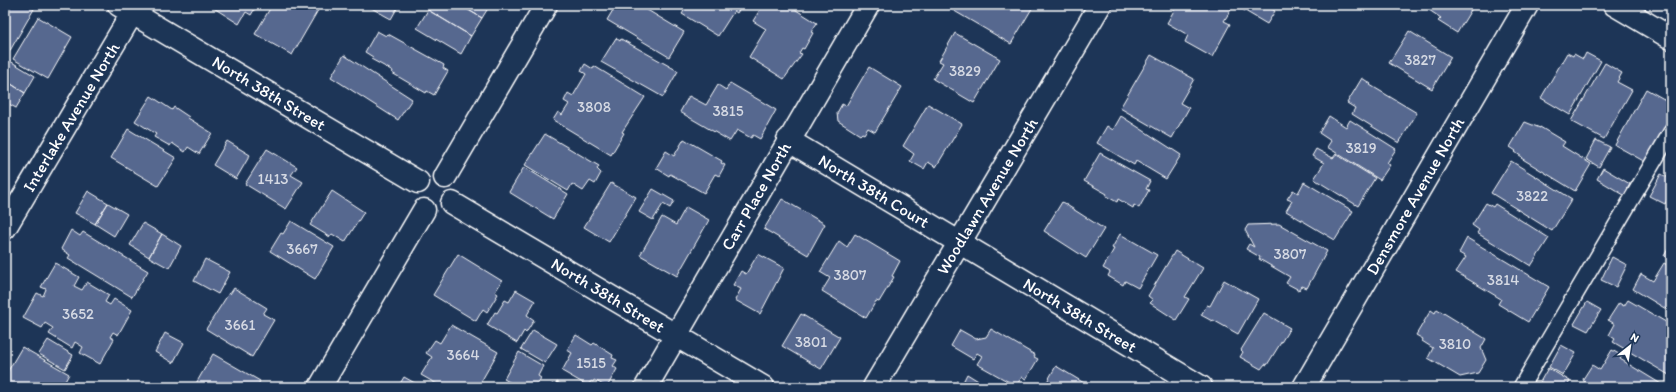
<svg xmlns="http://www.w3.org/2000/svg" width="1676" height="392" font-family="Itim,sans-serif">
  <rect width="100%" height="100%" fill="#1d3557"/>
  <filter id="ink" filterUnits="userSpaceOnUse"><feTurbulence type="fractalNoise" baseFrequency=".025" numOctaves="2"/><feDisplacementMap in="SourceGraphic" scale="8" xChannelSelector="R" yChannelSelector="G"/><feConvolveMatrix kernelMatrix="1 2 1 2 8 2 1 2 1" color-interpolation-filters="sRGB"/></filter>
  <g filter="url(#ink)">
    <path fill="#57678f" stroke="#fff" d="M5,5h22l7,4 -26,45 -3,-2z
      M209,5h48l-6,10 -5,-3 -7,12z
      M272,5h49l-29,50 -37,-21z
      M366,5h33l-8,14z
      M431,5h29l22,13 -11,18 -43,-26z
      M460,5h30l-8,13z
      M616,5h23l45,27 -15,25 -62,-37z
      M683,5h59l-5,8 -3,-2 -16,25 -36,-22 2,-3 -4,-3z
      M763,5h25l29,18 -6,9 2,1 -9,16 -2,-1 -3,5 3,1 -18,25 -35,-22 17,-28 -13,-8z
      M944,5h90l-23,39z
      M1177,5h49l6,3 -8,13 6,3 -18,33 -27,-15 3,-7 -21,-12z
      M1235,5h26l3,2 1,-2 10,6 -8,13z
      M1432,5h42l-17,28 -19,-12 3,-3 -12,-8z
      M428,10l43,26 -10,18 -44,-26z
      M38,17l34,20 -24,42 -35,-20z
      M377,31l9,5 2,-2 56,31 -1,3 5,3 -14,24 -7,-4 -1,2 -34,-20 1,-2 -22,-12 2,-2 -8,-5z
      M1409,31l42,26 -19,32 -43,-26z
      M955,33l45,26 -26,44 -41,-24 10,-16 -4,-2z
      M616,38l4,3 1,-2 57,32 -15,26 -62,-35z
      M1567,53l6,3 1,-2 9,5 3,-6 15,8 -31,54 -29,-17z
      M344,55l68,44 -14,21 -67,-43z
      M1151,55l43,24 -14,24 9,5 -17,30 -52,-30z
      M5,58l30,18 -10,17 -20,-13z
      M1605,63l17,10 -5,9 15,8 -28,49 -33,-18z
      M585,64l8,5 1,-3 51,31 -23,35 2,1 -13,22 -58,-35 5,-8 4,3 7,-11 -5,-3 4,-8 5,3 13,-22 -5,-3z
      M869,67l33,20 -27,45 -7,-4 -4,6 -2,-1 -2,2 -22,-14 -1,-8 5,-9 4,2z
      M1362,78l9,6 -1,1 47,28 -18,30 -47,-29 3,-6 -8,-5z
      M5,80l20,13 -9,15 -11,-6z
      M730,83l46,27 -16,29 -7,-4 -2,3 -14,-8 -7,11 -50,-29 9,-16 17,9 12,-20 8,5z
      M1646,89l25,14 -3,5 3,1v10l-24,44 -32,-18z
      M151,96l21,14 2,-3 15,10 -1,1 24,15 -13,21 -11,-7 -3,5 -13,-9 -2,3 -16,-9 2,-3 -21,-13z
      M928,104l34,20 -26,43 -8,-5 -4,7 -14,-8 4,-7 -11,-8z
      M1121,116l60,39 -15,24 -30,-18 -2,4 -37,-22 10,-17 6,4z
      M1329,116l17,11 4,-7 46,29 -9,14 3,2 -10,15 -53,-33 4,-6 -12,-8z
      M1525,122l15,6v-1l25,15 -3,4 29,18 -16,27 -54,-33 1,-1 -7,-5 1,-1 -6,-4z
      M128,129l48,29 -18,28 -47,-28z
      M545,134l54,32 -2,3 4,4 -6,11 -5,-3 -7,10 -11,-7 -4,7 -43,-26z
      M684,139l38,22 -1,2 4,2 -6,11 -4,-2 -11,19 -34,-19 -1,2 -13,-8 10,-17 8,5z
      M1596,140l14,7 -11,20 -13,-8z
      M227,141l23,14 -14,24 -23,-14z
      M267,149l30,18 -6,8 12,7 -17,27 -41,-25z
      M1316,149l17,9 3,-4 39,24 -17,28 -44,-27 10,-16 -12,-7z
      M1100,153l50,28 -4,8 3,1 -10,18 -5,-3 -1,3 -15,-9 -1,3 -11,-6 1,-2 -23,-13z
      M1511,161l61,38 -20,32 -61,-38z
      M524,167l44,27 -15,25 -44,-27z
      M1603,168l27,16 -6,11 -27,-16z
      M1661,174l10,5v14l-6,11 -16,-8z
      M1304,182l49,29 -18,29 -49,-29 6,-10 -5,-2 6,-9 5,3z
      M611,183l25,14 -27,45 -25,-15z
      M653,189l21,12 -4,7 -7,-4 -10,16 -14,-8z
      M88,191l20,12 -13,21 -20,-11z
      M332,191l32,21 -19,30 -13,-8 -2,3 -20,-12z
      M782,199l43,25 -17,31 -44,-26z
      M1062,202l42,27 -18,29 -42,-27z
      M108,203l19,11 -13,22 -19,-12z
      M1486,203l7,4 2,-3 54,34 -18,28 -54,-33 2,-3 -7,-5z
      M686,207l23,13 -32,56 -37,-21 22,-38 14,8z
      M291,221l43,26 -19,32 -45,-28 11,-18 2,1z
      M143,223l19,11 -13,23 -19,-12z
      M1279,224l48,27 -20,37 -5,-2 -3,4 -13,-7 4,-6 -31,-18 1,-2 -14,-8 3,-5 5,3 -9,-17 3,-5z
      M71,230l9,6 3,-4 65,39 -16,26 -64,-39 2,-3 -9,-6z
      M162,234l19,12 -12,22 -20,-11z
      M855,234l45,27 -8,15 2,1 -15,25 -3,-1 -10,17 -44,-27 8,-13 -10,-6 19,-31 8,6z
      M1120,234l37,21 -19,33 -13,-7 -2,4 -15,-9 2,-4 -7,-4 11,-19 -2,-1z
      M1467,238l82,49 -21,35 -30,-18 3,-5 -45,-27 10,-15 -7,-4z
      M1671,244v16l-7,-4z
      M1175,251l28,17 -18,29 4,2 -13,21 -26,-17 3,-3 -5,-4z
      M458,254l44,27 -7,11 3,2 -11,18 -4,-3 -7,12 -43,-26z
      M758,254l26,14 -24,46 -25,-14 6,-11 -8,-4 8,-14 5,3z
      M1612,257l15,8 -11,22 -15,-7z
      M205,259l25,13 -12,22 -24,-13z
      M55,263l24,14 -5,9 8,4 5,-8 22,13 -4,7 5,3 4,-6 18,11 -14,25 -5,-3 -3,5 4,2 -14,25 -20,-11 3,-6 -8,-5 -3,6 -23,-14 4,-6 -8,-5 -3,5 -19,-10 14,-25 6,3 3,-7 -5,-2z
      M1664,263l7,4v45l-38,-23 8,-15 12,7z
      M1224,280l34,19 -20,35 -25,-14 -1,1 -11,-6 6,-10 3,1z
      M234,288l33,20 -4,6 11,6 -22,37 -46,-28 23,-36 1,1z
      M516,290l19,11 -8,14 7,5 -8,13 -2,-2 -7,12 -30,-18 8,-13 2,1 8,-13 4,2z
      M1628,300l43,25v47l-2,3 -56,-33 2,-3 -6,-4 6,-11 -7,-4 11,-17 5,3z
      M1587,302l14,8 -13,21 -14,-7z
      M1437,309l49,30 -5,9 5,12 -8,13 -18,4 -32,-19 5,-10 -11,-7 1,-2 -7,-4 15,-25 4,3z
      M1264,313l26,15 -23,37 -2,-1 -4,5 -21,-12 3,-5 -2,-2z
      M801,314l39,23 -19,32 -39,-23z
      M451,325l47,27 -20,35h-36l-21,-12 11,-18 -6,-4 9,-13 5,3z
      M991,329l44,26 -1,2 4,2 -12,20 -4,-2 -6,9 -39,-22 5,-8 -5,-3 -4,6 -22,-13 9,-16 16,9 10,-2z
      M533,330l24,14 -12,19 -24,-14z
      M165,333l19,10 -11,20 -18,-11z
      M576,335l16,10 2,-2 19,12 -1,3 5,2 -4,6 4,3 -10,18 -13,-7 -1,2 -2,-1 -3,5 -26,-15 10,-18 -5,-3z
      M48,340l25,15 -8,14 -26,-15z
      M1561,345l15,8 -13,22 -14,-8z
      M22,347l47,27 -7,13h-50l-7,-4v-7z
      M1612,350l10,6 -2,3 46,28h-78l-2,-1 -3,-7 9,-14 8,5z
      M519,352l24,14 -5,10 3,2 -5,9h-18l-14,-8z
      M213,354l47,27 -3,6h-63z
      M1056,366l33,20 -1,1h-44z
      M1548,368l22,13 -3,6h-24l2,-3 -5,-2z
      M967,374l21,13h-34l3,-6 5,3z
      M404,377l18,10h-24z
      M557,382l8,5h-15l2,-3 3,1z"/>
    <g fill="none" stroke-linecap="round" stroke-linejoin="round">
      <g stroke="#fff" stroke-width="18">
        <path id="lane" d="M1521,387l150,-255"/>
      </g>
      <g stroke="#fff" stroke-width="25">
        <path id="street" d="M119,5l299,177
          M1615,5l56,33
          M788,140l413,247
          M445,177l101,-172
          M452,203l311,184
          M5,228l132,-223
          M320,387l104,-177
          M646,387l222,-382
          M874,387l226,-382
          M1304,387l223,-382"/>
      </g>
      <use href="#lane" stroke="#1d3557" stroke-width="15"/>
      <use href="#street" stroke="#1d3557" stroke-width="22"/>
    </g>
  </g>
  <g text-anchor="middle" stroke-width="4" stroke-linejoin="round" paint-order="stroke">
    <g font-size="15" fill="#d5d9e3">
      <text x="1420" y="65">3827</text>
      <text x="965" y="76">3829</text>
      <text x="594" y="112">3808</text>
      <text x="728" y="116">3815</text>
      <text x="1361" y="153">3819</text>
      <text x="273" y="184">1413</text>
      <text x="1532" y="201">3822</text>
      <text x="302" y="254">3667</text>
      <text x="1290" y="259">3807</text>
      <text x="850" y="280">3807</text>
      <text x="1503" y="285">3814</text>
      <text x="78" y="319">3652</text>
      <text x="240" y="330">3661</text>
      <text x="811" y="347">3801</text>
      <text x="1455" y="349">3810</text>
      <text x="463" y="360">3664</text>
      <text x="591" y="368">1515</text>
    </g>
    <g font-size="17" fill="#fff" stroke="#1d3557">
      <text transform="translate(269 93) rotate(31)" y="6">North 38th Street</text>
      <text transform="translate(71 117) rotate(-59)" y="6">Interlake Avenue North</text>
      <text transform="translate(874 191) rotate(31)" y="6">North 38th Court</text>
      <text transform="translate(756 196) rotate(-60)" y="6">Carr Place North</text>
      <text transform="translate(987 196) rotate(-59)" y="6">Woodlawn Avenue North</text>
      <text transform="translate(1415 196) rotate(-60)" y="6">Densmore Avenue North</text>
      <text transform="translate(608 295) rotate(31)" y="6">North 38th Street</text>
      <text transform="translate(1080 315) rotate(31)" y="6">North 38th Street</text>
    </g>
  </g>
  <rect width="1676" height="392" fill="none" stroke="#1d3557" stroke-width="20"/>
  <rect x="10" y="10" width="1656" height="372" fill="none" stroke="#fff" stroke-width="1.5" filter="url(#ink)"/>
  <g transform="translate(1630 346) rotate(30)" stroke="#1d3557" stroke-width="3" paint-order="stroke">
  <path d="M0-3L7 15L0 10L-7 15Z" fill="#ffffff"/>
  <text y="-6" font-size="11" font-weight="bold" text-anchor="middle" fill="#ffffff">N</text>
  </g>
</svg>
